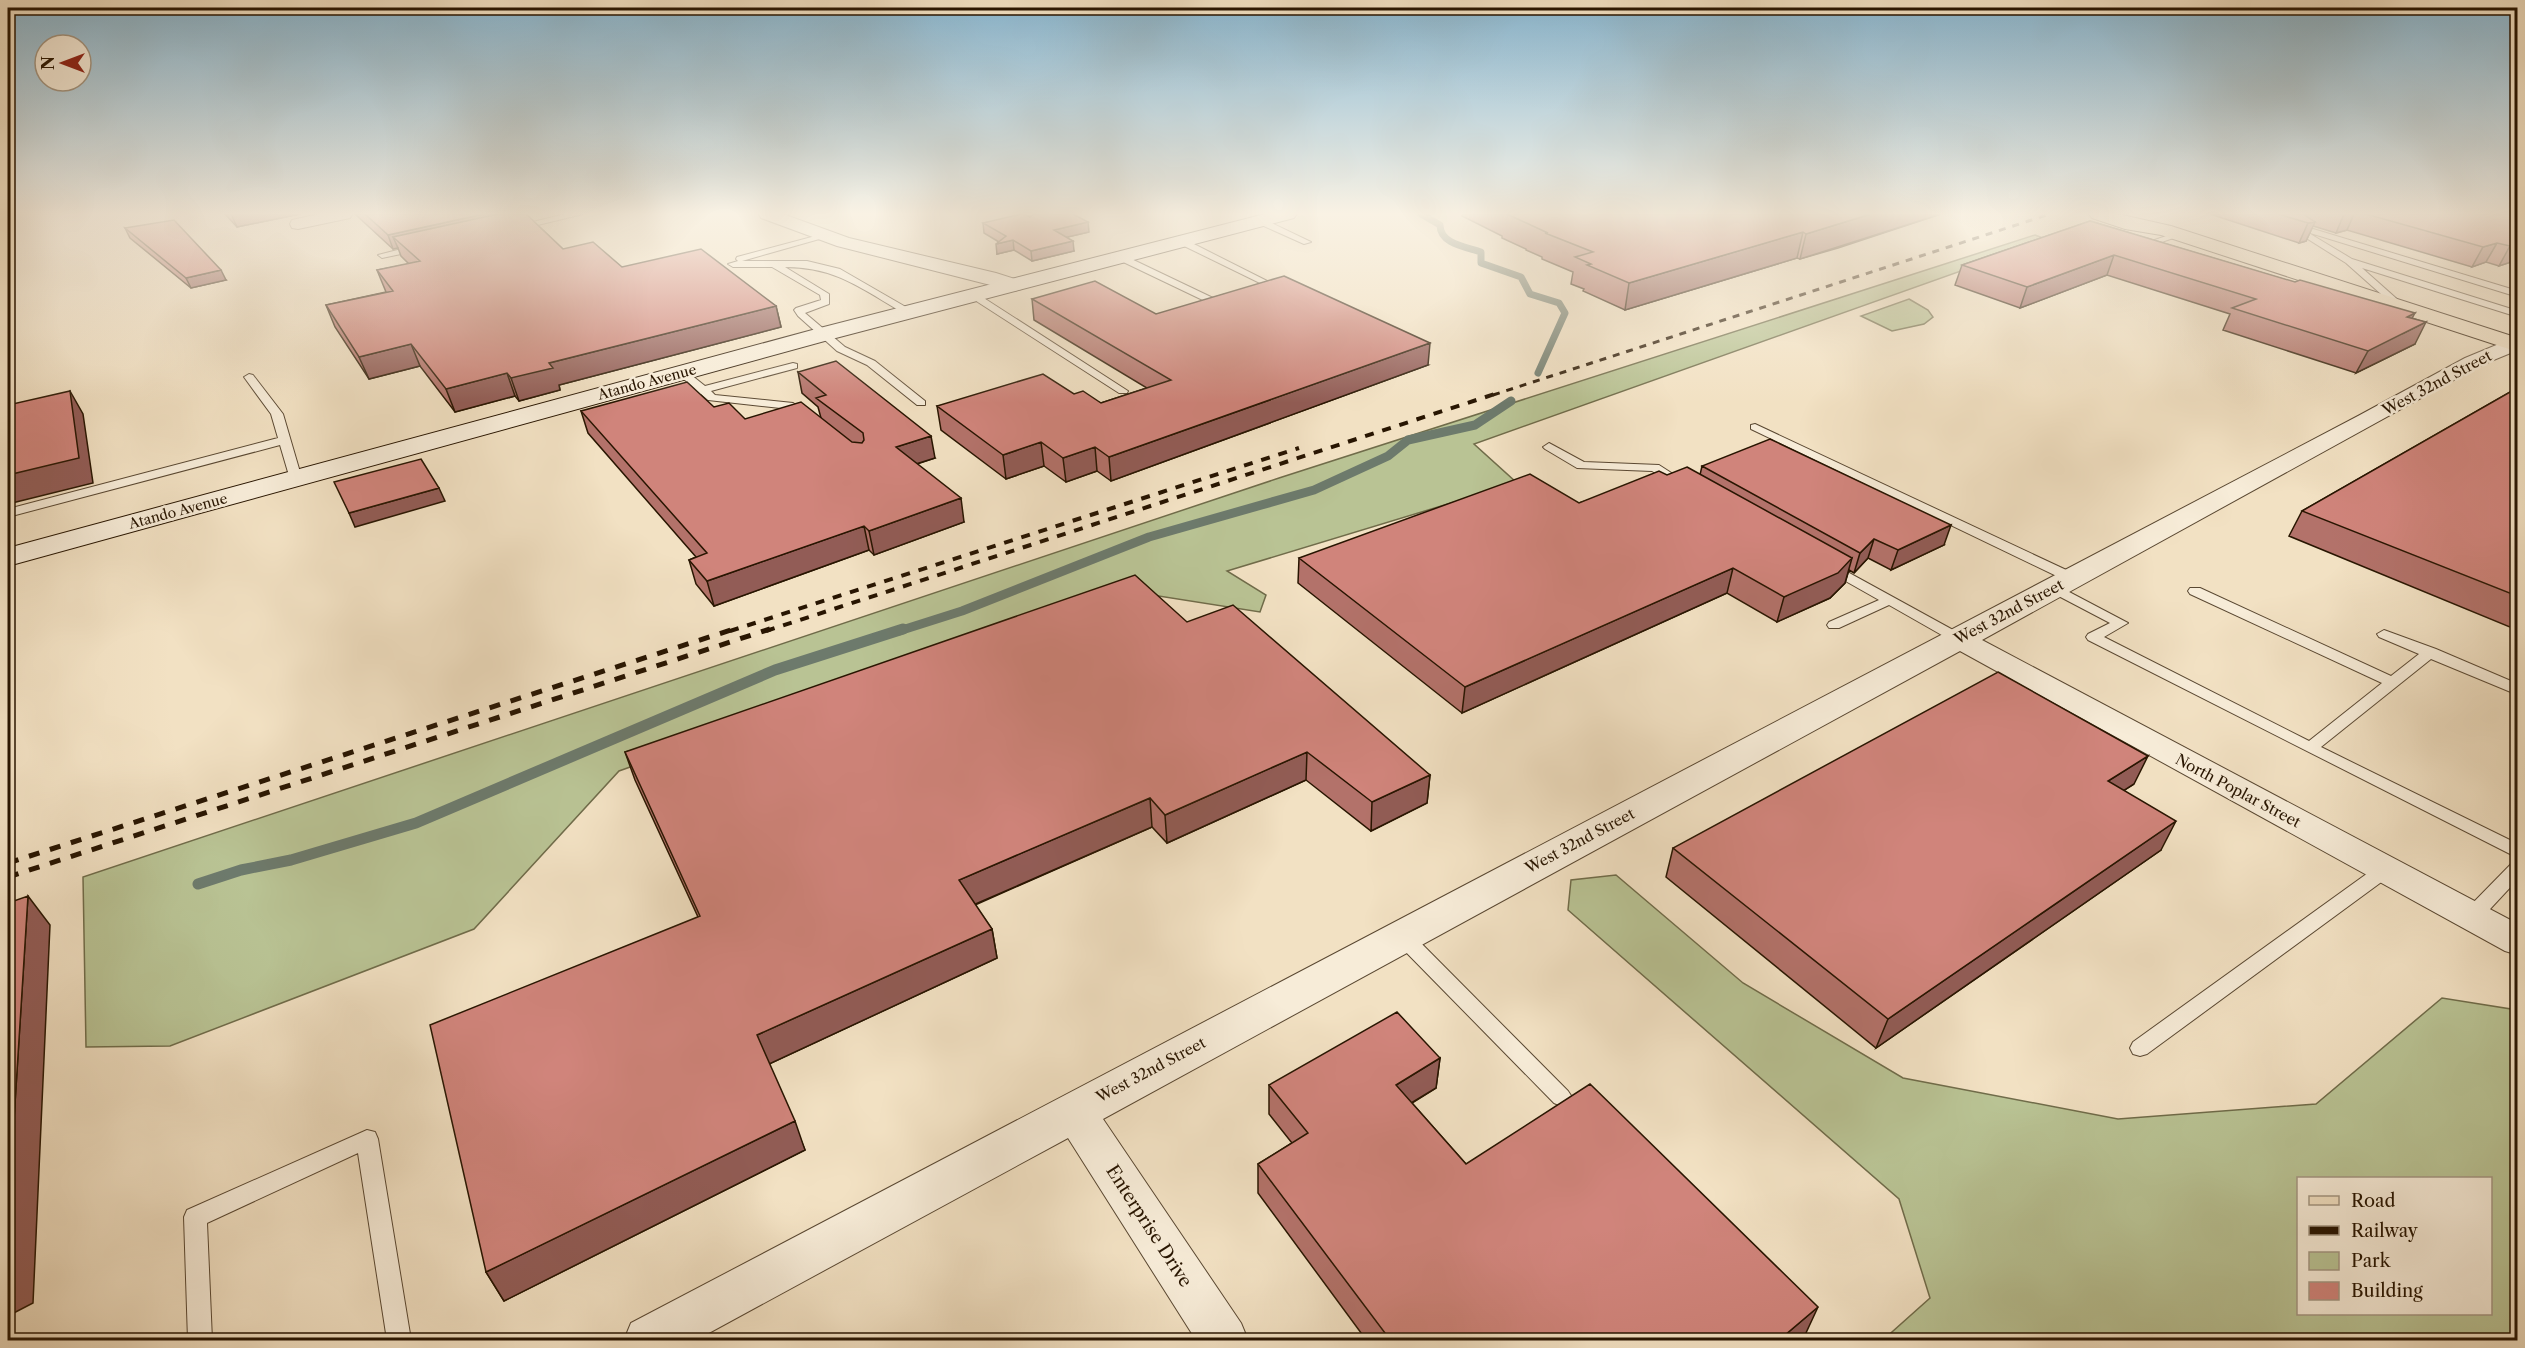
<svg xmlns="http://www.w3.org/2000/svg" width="2525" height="1348" font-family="'Libre Caslon Text',serif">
  <rect width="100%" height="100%" fill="#f2e1c3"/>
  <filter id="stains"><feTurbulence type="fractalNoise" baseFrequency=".00333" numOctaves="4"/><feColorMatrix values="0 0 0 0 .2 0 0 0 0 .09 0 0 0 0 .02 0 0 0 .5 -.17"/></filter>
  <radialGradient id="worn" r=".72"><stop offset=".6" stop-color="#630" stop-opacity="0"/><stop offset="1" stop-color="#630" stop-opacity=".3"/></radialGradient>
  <path fill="#b9c394" stroke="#706c4a" stroke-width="1.5" fill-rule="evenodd" d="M2035,235l13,5 -574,204 43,39 -290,88 39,24 -6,17 -133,-21 -508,180 -145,158 -304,117 -84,1 -3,-170 1196,-399z
    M1909,299l19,11 5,7 -9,7 -32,7 -31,-15z
    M1616,875l127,108 160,95 215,41 198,-15 126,-106 75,12v330h-634l47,-42 -31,-99 -331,-289 3,-30zM2298,1178h192v136h-192z"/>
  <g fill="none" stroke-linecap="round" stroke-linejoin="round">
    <path stroke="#6d7a6c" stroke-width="7" d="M1421,214l19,11c0,19 26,22 41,27v11l40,14 9,17 29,9 6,10 -27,60"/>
    <path stroke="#6d7a6c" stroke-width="9" d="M899,631l63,-20 187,-74 165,-47 74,-34 20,-16 67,-15 36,-24"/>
    <path stroke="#6d7a6c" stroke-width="11" d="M198,884l43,-14 50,-10 125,-37 359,-153 128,-41"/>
    <g stroke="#5a4832" stroke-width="2">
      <path id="lane" d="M565,214h18l-66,16 -4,-3z
        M2268,214h10l12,8 228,69v6l-211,-65 45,27 166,52v6l-156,-49 45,40 -8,2 -53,-47z
        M1257,219h6l48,23 -7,2 -47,-21z
        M2175,233l7,2 -29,10 6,6 -1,2h-6l-9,-9z
        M823,234l7,2 -88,25h65l33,8 71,41v4h-6c-43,-25 -69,-47 -120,-47l44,27v10l-24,9 40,34 30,14 50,40v4h-8l-50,-40 -30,-14 -39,-35 -4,-6 2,-2 25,-8 -1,-5 -48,-28h-39l-5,-3 10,-3 -2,-2 1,-2z
        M1178,239h6l93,47 -19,5v-4l6,-2 -86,-42z
        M417,245l4,3 -1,2 -38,8 -4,-3z
        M1117,255h6l90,43 13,-4 5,3 -22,6 -92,-44z
        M970,293h6l152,98 -1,2h-8l-149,-96z
        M793,363l4,1v4l-86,23 4,4 78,8 17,11v4h-8l-12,-9 -82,-9 -7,-6h-9l-1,-2 4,-3 -19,-17 5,-3 4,1 20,16z
        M249,374l4,1 30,39 19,65 -2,3 -4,1 -6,-4 -10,-34 -272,72v-8l270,-71 -7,-24 -27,-37z
        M1755,424l322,151 2,3 -2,3h-10l-316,-152v-4z
        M1549,443l35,19 75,3 31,20 -6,4 -4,-1 -28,-17 -75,-3 -32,-19 -2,-2z
        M1831,563l133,73 2,3 -7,4 -5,-1 -65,-37 -50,23h-10l-2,-3 2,-3 50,-22 -53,-30 -2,-3z
        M2054,584l74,39 -24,14 205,104 73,-58 -192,-89 -2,-3 2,-3h10l191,88 28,-22 -40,-17 -2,-3 7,-4 52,19 82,35v11l-87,-36 -110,88 197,97v14l-430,-218 -2,-3 2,-3 22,-11 -61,-32 -2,-3z
        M2518,861v18l-40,43 -7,2 -7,-2 -2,-5 2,-5 48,-49z
        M2385,864l6,1 3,5 -3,5 -244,179 -7,2 -7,-2 -3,-6 3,-6 246,-177z
        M1402,929l7,2 159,160 4,6 -4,6 -7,3 -7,-3 -159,-162 -2,-5 2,-5z
        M367,1130l8,2 3,7 33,201h-24l-29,-187 -151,70 5,117h-24l-4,-123 3,-7z"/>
    </g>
    <g stroke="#5a4832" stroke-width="2">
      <path id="street" d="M319,214h33l-2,4 -52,11 -6,-1 -2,-4 2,-4z
        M759,214h24l66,24 147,35 25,8 2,4 -2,4 -7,2 -177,-45 -76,-28z
        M2518,336v14l-39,16 -497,274 536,284v31l-13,-4 -545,-300 -857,468 138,204 7,17h-52l-128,-202 -372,202h-72l7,-17 1727,-907 107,-58z"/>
    </g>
    <g stroke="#281501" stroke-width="2">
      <path id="secondary" d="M1265,214h32l-3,4 -462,121 -824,227v-18l808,-219z"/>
    </g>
    <g stroke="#281501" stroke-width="2">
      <path id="primary" d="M2089,214h29l53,12 347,112v14l-357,-117 -36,-6 -33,-11z"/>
    </g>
    <use href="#lane" fill="#f7ecd8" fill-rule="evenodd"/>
    <use href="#street" fill="#f7ecd8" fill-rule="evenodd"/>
    <use href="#secondary" fill="#f7ecd8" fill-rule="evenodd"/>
    <use href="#primary" fill="#f2e1c3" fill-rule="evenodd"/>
    <path stroke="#281501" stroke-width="3" stroke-dasharray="7 7" stroke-linecap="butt" d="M1493,395l557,-181"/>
    <path stroke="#281501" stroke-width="4" stroke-dasharray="9 9" stroke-linecap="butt" d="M730,631l569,-183
      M766,631l732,-238"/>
    <path stroke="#281501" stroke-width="5" stroke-dasharray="11 11" stroke-linecap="butt" d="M8,863l726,-234
      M8,877l762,-248"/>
  </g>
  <path fill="#b3726a" stroke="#281501" stroke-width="1.5" d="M225,214h75l-63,13z
    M355,214h171l37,35 59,18 154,39 5,21 -222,58 1,5 -41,11 -4,-5 -60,16 -35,-46 -51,13 -34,-52 -9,-22 60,-13 -9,-22 32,-6 -8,-8 -3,-8 -5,1z
    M1463,214h478l-103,34 -38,11 -3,-1 -172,52 -42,-19 1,-2 -13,-5 2,-12 -31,-13v-2l-16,-7v-1l-24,-11v-2l-40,-20z
    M2210,214h307v46l-18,6 -13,-4 -14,5 -125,-37 -11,3 -23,-7 -7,15 -7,2z
    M1030,217l59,15 -22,5 7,14 -42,10 -18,-11 -17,4 2,-12 -15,-9 -1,-10z
    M2090,221l322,97 3,26 -59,29 -133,-43 7,-16 -123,-39 -87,33 -65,-23 7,-20z
    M125,228l101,52 -35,8 -61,-50z
    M1032,299l124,15 272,51 -317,116 -14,-10 -31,11 -22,-16 -38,13 -65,-49 -4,-24 137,-12 27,9 46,-15 -113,-68z
    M798,372l137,86 -18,6 47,58 -90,33 -5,-5 -155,56 -18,-22 -7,-24 7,-3 -108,-124 -7,-22 133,-4 31,12 76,-1 -3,-11 -16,-14z
    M2517,388v242l-228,-94 13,-25z
    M1702,466l242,79 -53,25 -23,-12 -14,15 -5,-3 -4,13 -15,15 -53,24 -50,-29 -265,120 -164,-130 1,-25 280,-55 88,-28h33z
    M1187,622l243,153 -3,28 -56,28 -65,-51 -139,63 -15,-16 -177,78 17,24 5,29 -228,106 36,86 -301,151 -18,-29 212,-355 -63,-137 -10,-28z
    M2134,784l-10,6 37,60 -285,198 -210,-171 7,-29z
    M1440,1058l-4,30 -24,15 54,61 339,171 -7,6h-431l-109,-148v-29l34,-21 -23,-29v-29z"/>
  <path fill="#925c56" stroke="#281501" stroke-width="1.5" d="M231,214h69l-63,13z
    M484,214h36l-127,23 5,11 -5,1 -5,-14z
    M1871,214h70l-141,45 6,-25z
    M2344,214h10l-7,16 -11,3z
    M1088,222l1,10 -34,8 -1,-10z
    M2315,222l-9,19 -7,2 9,-20z
    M1803,232l-6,26 -172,52 4,-27z
    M1013,240l1,10 -17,4 -1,-10z
    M1073,241l1,10 -42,10 -1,-10z
    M2497,243l-11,19 -14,5 11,-20z
    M2517,244v16l-18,6 11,-20z
    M2114,255l-7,20 -87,33 7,-21z
    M221,270l5,10 -35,8 -5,-10z
    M776,306l5,21 -222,58 1,5 -41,11 -8,-23 38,-15z
    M2415,313l-11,20 22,-11 -11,22 -59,29 12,-22 39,-34z
    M1430,343l-2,22 -317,116 -2,-24z
    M411,344l9,22 -51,13 -10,-22z
    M507,373l8,23 -60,16 -9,-23z
    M70,391l13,23 10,69 -85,21v-29z
    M931,436l4,22 -35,11 -4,-22z
    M1041,442l3,24 -38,13 -3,-24z
    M1095,447l2,24 -31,11 -3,-24z
    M439,488l6,13 -90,26 -6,-14z
    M961,498l3,24 -90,33 -5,-24z
    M1951,525l-7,20 -53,25 7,-20z
    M864,526l5,24 -155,56 -7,-25z
    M1874,539l-6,19 -14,15 6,-20z
    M1852,558l-7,25 -15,15 -53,24 7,-25z
    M1733,568l-6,25 -265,120 3,-26z
    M1307,752l-1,28 -139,63 -2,-28z
    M2148,756l-14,28 -40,26 14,-29z
    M1430,775l-3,28 -56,28 1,-29z
    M1150,798l2,29 -188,82 -5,-29z
    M2176,821l-15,29 -285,198 12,-29z
    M28,896l22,29 -17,378 -25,13v-101z
    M992,929l5,29 -230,107 -10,-30z
    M1440,1058l-4,30 -43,26 3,-29z
    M795,1121l10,29 -301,151 -18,-29z
    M1818,1307l-13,28 -7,6h-20z"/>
  <path fill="#d0847b" stroke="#281501" stroke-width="1.5" d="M365,214h119l-96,21z
    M498,214h28l37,35 30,-7 29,25 79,-18 75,57 -227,57 4,5 -42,10 -4,-5 -61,16 -35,-45 -52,13 -33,-52 67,-14 -16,-21 43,-9 -27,-24z
    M1021,214h4l5,3 4,-3h39l15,8 -34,8 19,11 -42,10 -18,-11 -17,4 10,-8 -23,-13z
    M1507,214h364l-65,20 -3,-2 -174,51 -42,-18 4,-1 -16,-7 18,-5 -48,-19h3z
    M2278,214h25l12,8 -7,1z
    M2366,214h151v30l-7,2 -13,-3 -14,4z
    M174,220l47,50 -35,8 -61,-50z
    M2090,221l205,61 5,-2 115,33 -8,4 19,5 -58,29 -136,-43 24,-9 -142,-44 -87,32 -65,-22z
    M1284,276l146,67 -321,114 -14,-10 -32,11 -22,-16 -38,13 -66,-49 106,-32 31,20 9,-3 18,12 70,-23 -139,-81 63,-18 61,33z
    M836,361l95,75 -35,11 65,51 -92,33 -5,-5 -157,55 -18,-21 18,-7 -126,-142 106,-29 27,25 15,-4 16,16 56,-17 51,40 10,1 2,-3 -1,-7 -47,-35 10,-3 -28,-23z
    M2517,388v208l-215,-85z
    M70,391l9,67 -71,17v-70z
    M1770,439l181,86 -53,25 -24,-11 -14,14 -158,-87z
    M421,459l18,29 -90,25 -15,-31z
    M1687,467l165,91 -14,15 -54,24 -51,-29 -268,119 -166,-129 231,-84 49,29 80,-32 8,4z
    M1135,575l52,47 46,-17 197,170 -58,27 -65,-50 -142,63 -15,-17 -191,82 33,49 -235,106 38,86 -309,151 -56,-247 270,-109 -75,-164z
    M1998,672l150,84 -40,25 68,40 -288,198 -215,-171z
    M28,896l-20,319v-312z
    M1397,1012l43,46 -44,27 70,79 124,-80 228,223 -40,34h-387l-133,-177 50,-31 -39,-48z"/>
  <linearGradient id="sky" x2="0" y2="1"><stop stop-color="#89b8d3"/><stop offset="0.53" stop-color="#f9f2e4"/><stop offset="1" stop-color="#f9f2e4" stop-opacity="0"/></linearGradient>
  <rect width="2525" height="403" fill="url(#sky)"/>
  <g text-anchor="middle" stroke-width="5" stroke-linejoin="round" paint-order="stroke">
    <g font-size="14" fill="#281501" stroke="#f7ecd8">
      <text transform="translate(647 382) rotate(-15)" y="5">Atando Avenue</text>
      <text transform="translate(178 511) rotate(-15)" y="5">Atando Avenue</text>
    </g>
    <g font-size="15" fill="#281501" stroke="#f7ecd8">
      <text transform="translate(2437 383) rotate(-28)" y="5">West 32nd Street</text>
      <text transform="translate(2009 612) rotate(-28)" y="5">West 32nd Street</text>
      <text transform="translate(2238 791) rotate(28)" y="5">North Poplar Street</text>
      <text transform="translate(1580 841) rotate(-28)" y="5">West 32nd Street</text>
      <text transform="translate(1151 1070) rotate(-28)" y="5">West 32nd Street</text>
    </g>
    <g font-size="18" fill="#281501" stroke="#f7ecd8">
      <text transform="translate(1149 1226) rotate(57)" y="6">Enterprise Drive</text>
    </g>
  </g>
  <rect width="2525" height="1348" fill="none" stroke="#f2e1c3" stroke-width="30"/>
  <rect x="9" y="9" width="2507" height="1330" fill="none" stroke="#281501" stroke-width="3"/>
  <rect x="15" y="15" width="2495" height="1318" fill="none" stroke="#281501" stroke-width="1.5"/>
  <rect x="2297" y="1177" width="195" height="138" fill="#f7ecd8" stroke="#a49682" stroke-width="1.5"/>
  <rect x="2309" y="1196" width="30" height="9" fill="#f2e1c3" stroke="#a49682" stroke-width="1.5"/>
  <text x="2351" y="1207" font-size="18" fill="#281501">Road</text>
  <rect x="2309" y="1226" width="30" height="9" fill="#281501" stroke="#a49682" stroke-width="1.5"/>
  <text x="2351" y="1237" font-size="18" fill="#281501">Railway</text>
  <rect x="2309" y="1252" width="30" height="18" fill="#b9c394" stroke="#a49682" stroke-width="1.5"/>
  <text x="2351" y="1267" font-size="18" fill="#281501">Park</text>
  <rect x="2309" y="1282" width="30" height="18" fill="#d0847b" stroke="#a49682" stroke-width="1.5"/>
  <text x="2351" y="1297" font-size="18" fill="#281501">Building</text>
  <g transform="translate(63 63) rotate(270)"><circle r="28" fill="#f7ecd8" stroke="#a49682" stroke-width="1.5"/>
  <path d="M0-4.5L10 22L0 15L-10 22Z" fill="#8f2418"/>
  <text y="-9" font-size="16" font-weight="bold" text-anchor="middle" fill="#281501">N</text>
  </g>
  <rect width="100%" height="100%" filter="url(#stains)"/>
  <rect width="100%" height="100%" fill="url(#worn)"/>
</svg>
